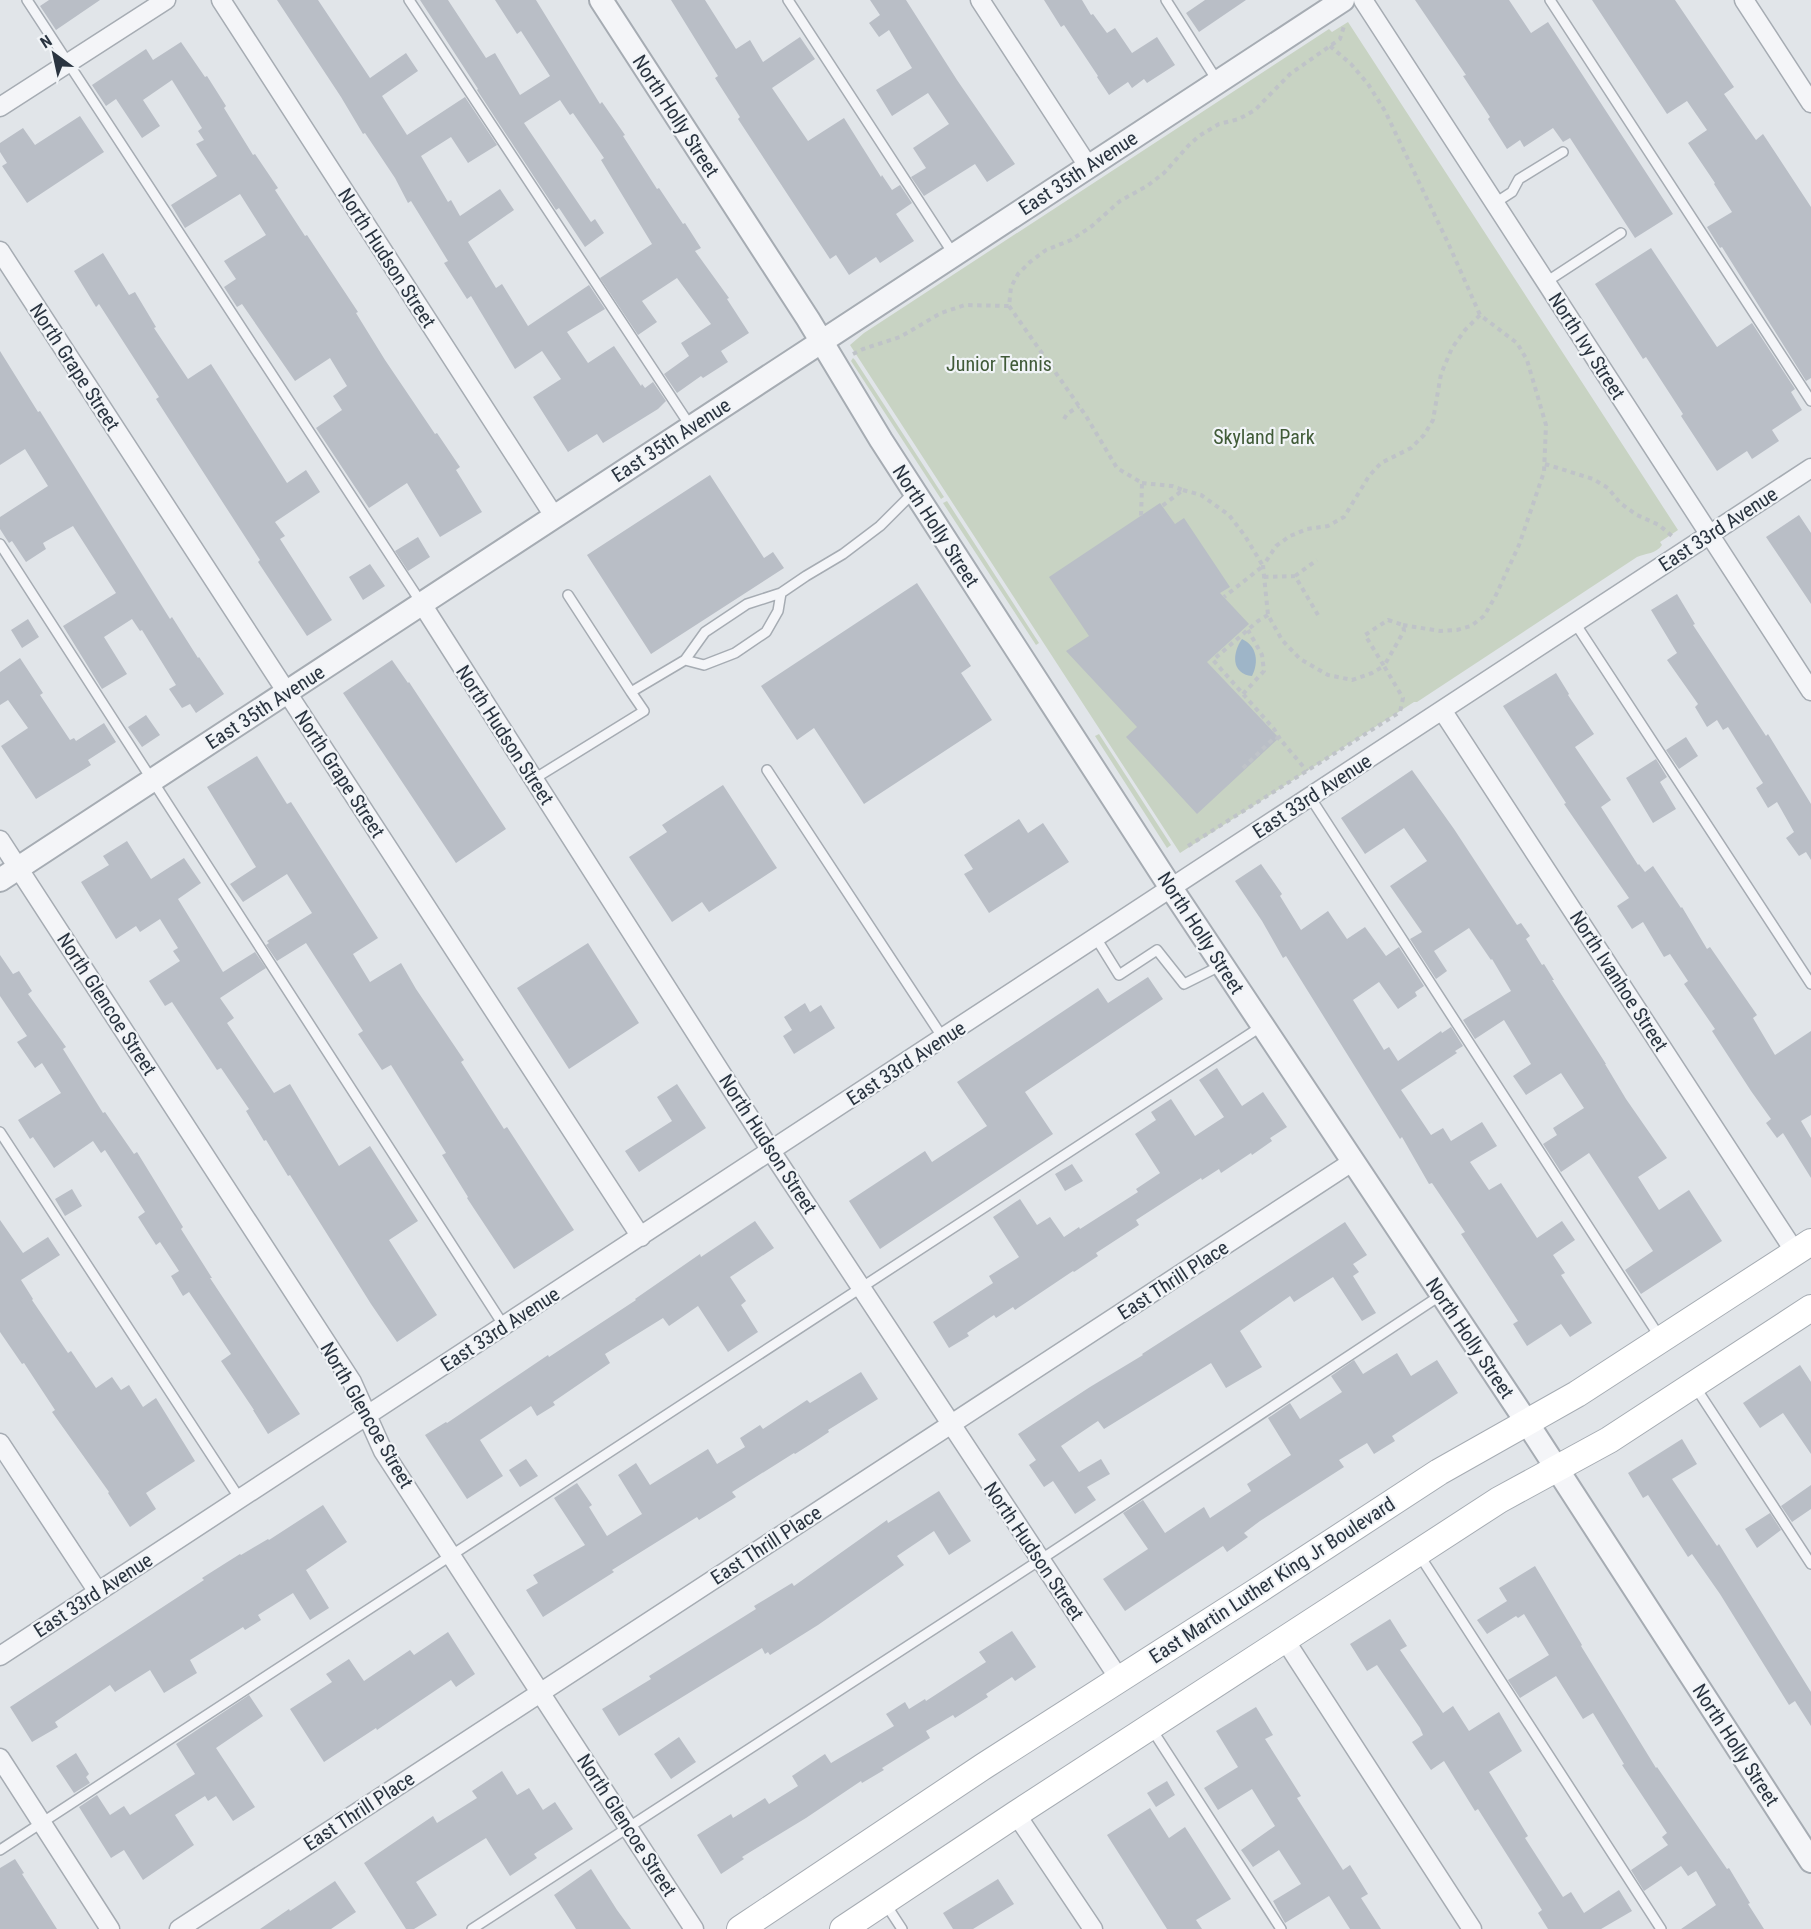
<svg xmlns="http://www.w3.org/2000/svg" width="1811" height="1929" font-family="'Roboto Condensed',sans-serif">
  <rect width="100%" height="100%" fill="#e1e5e9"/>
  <path fill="#c8d3c3" d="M1348,22l330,508 -18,12 2,3c-6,9 -16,8 -25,12l-220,145h-3l-234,151 -330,-508 14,-12 465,-304 3,3z
    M853,358l2,2 89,137 -3,2 -90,-138z
    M947,501l92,142 -3,2 -93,-142z
    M1099,734l72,111 -4,3 -72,-112z"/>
  <path fill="#9eb5c8" d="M1242,639c15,7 17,23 10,37 -21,-2 -20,-23 -10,-37z"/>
  <path fill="#b9bec6" d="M49,0h51l-44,30 -16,-24z
    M277,0h41l52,78 36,-25 12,18 -36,25 25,39 58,-38 32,48 -29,18 -17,-26 -30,19 27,46 3,-2 9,16 40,-27 14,21 -46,32 28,46 6,-4 26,42 61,-41 16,24 -38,23 21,31 26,-17 27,40 1,-2 3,4 8,-6 13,19 -8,8 -55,34 -6,-9 -29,18 -35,-55 28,-18 -19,-28 -27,18 -44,-73 -4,3 -23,-36 4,-2 -37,-60 -3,2 -13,-25 -30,-45 -2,1 -22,-37z
    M420,0h28l38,58 9,-5 25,42 30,-19 -29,-45 -4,3 -22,-34h41l64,104 2,-2 23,33 -2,1 34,53 2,-1 24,36 2,-1 16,25 -6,3 34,47 -2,1 22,34 -28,18 7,11 -25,16 -2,-2 -24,17 -13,-19 25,-18 -8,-13 30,-19 -34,-46 -35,23 15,21 -19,13 -38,-57 52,-34 -51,-84 3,-2 -31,-45 -3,2 -10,-15 -36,23 67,99 4,-3 9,14 -19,14 -26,-39 -3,2 -79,-120 1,-1z
    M671,0h34l31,49 14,-9 13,22 37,-25 15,22 -43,29 36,53 36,-23 37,59 1,-2 10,15 8,-5 12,18 -16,11 18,27 -34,22 -4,-6 -27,18 -13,-20 -6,4 -92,-140 2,-2 -25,-39 3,-2z
    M870,0h36l51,80 58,84 -28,18 -12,-18 -51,32 -13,-19 15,-9 -13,-20 36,-24 -21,-31 -36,23 -16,-26 36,-22 -23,-38 -10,7 -10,-14 11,-8z
    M1044,0h38l9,15 2,-1 14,19 8,-5 17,25 25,-16 18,28 -28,18 -3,-4 -12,9 -4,-6 -19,13 -12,-18 1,-1 -34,-51 -3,2z
    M1205,0h41l-47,32 -13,-19z
    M1415,0h94l22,33 17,-11 125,192 -38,24 -65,-100 -7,4 -10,-14 -29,19 -4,-7 -13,9 -19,-30 2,-2 -27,-41 3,-1z
    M1592,0h83l59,87 -10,7 32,46 7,-6 48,73v171l-5,3 -84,-134 -2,1 -13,-21 25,-15 -18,-28 1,-1 -27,-40 19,-13 -20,-29 -20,13z
    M181,42l24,35 2,-1 19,30 -2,2 29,47 2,-1 23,34 -3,2 30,46 2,-1 51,77 -2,1 29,47 50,74 2,-1 23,34 -4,3 26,42 -42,25 -33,-54 -38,25 -53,-80 26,-18 -9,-14 14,-10 -17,-28 -35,23 -53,-77 -5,3 -13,-20 12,-8 -12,-18 42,-26 -26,-41 -55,34 -14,-23 46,-29 -21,-32 8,-4 -6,-9 4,-3 -30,-48 -29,20 17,26 -18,12 -26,-39 -10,7 -14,-21 54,-36 7,11z
    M80,116l24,36 -77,51 -25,-37 5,-3 -7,-11v-9l23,-15 12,17z
    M1651,248l66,99 35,-24 43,66 -4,3 11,18 -30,20 7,11 -27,18 -5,-8 -30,20 -36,-55 2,-2 -37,-57 -3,2 -48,-75z
    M103,253l26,42 6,-3 21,35 -2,1 34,51 23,-15 76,119 19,-13 14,22 -45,30 10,14 -5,3 52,81 -25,16 -49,-74 2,-2 -104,-161 3,-2 -60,-93 -3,3 -22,-36z
    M0,351l38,61 2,-1 130,208 2,-2 26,41 1,-1 25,37 -28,19 -6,-9 -8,4 -13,-19 7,-4 -34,-55 -2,1 -8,-12 -28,18 23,37 -25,15 -39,-63 53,-33 -43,-67 -30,17 3,6 -20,13 -14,-21 -3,2 -9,-14v-12l48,-31 -23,-37 -25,16z
    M710,475l54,83 9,-6 11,16 -133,86 -64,-99z
    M1160,503l15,21 9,-6 46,69 -10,6 29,31 -42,38 72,76 -82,76 -71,-77 11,-10 -71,-76 23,-15 -40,-59z
    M1799,515l12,18v71l-45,-67z
    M418,537l12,20 -22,14 -13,-20z
    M370,564l15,22 -22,14 -14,-23z
    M917,583l54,83 -10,7 31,47 -128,84 -50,-76 -17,12 -36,-54z
    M1677,594l18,30 -2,1 73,111 2,-2 43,70v56l-5,-8 -7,4 -13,-18 8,-6 -17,-30 -9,6 -12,-20 7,-5 -35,-56 -5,3 -6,-10 -10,7 -12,-20 3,-3 -31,-44 10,-7 -26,-43z
    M28,619l11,18 -17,11 -11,-18z
    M20,658l23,35 -3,2 30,45 4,-2 2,3 28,-18 12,19 -28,18 3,5 -55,34 -35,-53 27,-18 -20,-28 -8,5v-33z
    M392,660l16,23 1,-1 97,147 -50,34 -113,-170z
    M1556,673l13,21 -1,1 26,39 -19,13 36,53 -10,7 37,58 1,-1 6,8 8,-6 28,42 1,-1 25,42 3,-2 47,68 -4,3 22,37 36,-24v84l-10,6 10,17v40l-28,-45 -6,5 -11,-15 5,-4 -20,-28 -39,-60 3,-2 -31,-45 4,-3 -18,-27 -6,3 -21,-35 -11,7 -15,-23 12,-8 -65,-94 2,-1 -63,-97z
    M146,715l14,20 -18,12 -14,-20z
    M1686,737l12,19 -19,13 -13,-19z
    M257,756l30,48 4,-2 87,136 -25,16 17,28 31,-19 15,26 48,71 -3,2 43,67 3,-2 67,103 -60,39 -47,-71 1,-1 -26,-42 4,-2 -55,-88 -9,5 -24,-36 5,-3 -57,-88 -29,18 -11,-16 3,-2 -2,-2 45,-28 -25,-39 -44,28 -13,-18 26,-17 -49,-80z
    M1656,759l11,18 -7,5 16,27 -23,14 -27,-45z
    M1412,770l42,59 63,96 4,-2 9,13 -4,3 16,26 2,-1 10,16h-2l54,84h-1l21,35 41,59 -29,19 21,33 30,-20 33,51 -81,53 -16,-24 28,-19 -64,-98 -28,19 -18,-28 14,-9 -4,-7 31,-20 -23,-35 -35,22 -13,-19 18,-12 -27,-44 -29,19 -12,-19 48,-29 -19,-32 -1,1 -22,-32 -35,23 13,20 -11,8 -26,-40 12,-7 -32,-46 37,-25 -23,-33 -39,26 -24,-36z
    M723,785l54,83 -68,44 -7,-10 -30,20 -43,-65 38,-25 -5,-7z
    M1019,819l9,14 15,-10 26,39 -80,51 -25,-39 9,-5 -9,-14z
    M127,841l24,38 33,-21 17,25 -23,16 45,73 32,-20 11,16 -46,30 14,20 -7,5 47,70 16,-9 49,82 31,-20 48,75 -29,19 48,75 -40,27 -26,-38 -81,-129 -2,1 -22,-36 -2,1 -18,-30 3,-2 -28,-41 -4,2 -45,-68 -7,4 -16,-25 31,-20 -7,-10 5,-3 -18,-29 -20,13 -4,-6 -20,13 -35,-57 28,-17 -6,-9z
    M1261,864l21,30 -2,2 21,34 27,-19 19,28 18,-12 21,29 13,-9 25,39 -9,6 2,4 -19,13 -19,-27 -26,18 31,50 5,-3 9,14 43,-30 1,2 9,-6 12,19 -8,5 2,2 -56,37 30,45 12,-7 8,13 31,-19 15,24 -27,16 19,28 12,-7 36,55 25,-17 13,19 -22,15 12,18 -4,2 31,48 -22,14 -9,-13 -34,22 -14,-22 5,-3 -57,-87 4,-2 -33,-49 -3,1 -27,-47 -2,2 -114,-183 -3,2 -21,-37 -27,-40z
    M588,943l51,80 -70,46 -52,-81z
    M0,955l13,19 6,-3 13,20 -4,3 38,53 -3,2 40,64 2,-1 29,42 3,-2 46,75 -2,2 31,49h-2l90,136 -32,20 -15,-24h1l-33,-49 10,-7 -42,-62 -6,4 -12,-20 8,-5 -19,-29 -4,3 -18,-28 7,-5 -40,-62 -4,3 -8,-12 -39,27 -21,-31 -3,2 -12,-19 43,-27 -19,-30 -7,5 -18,-26 10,-6 -27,-40z
    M1148,977l15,22 -138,93 28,42 -173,115 -31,-48 76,-50 7,11 55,-36 -30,-44 141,-94 10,15z
    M805,1003l5,9 11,-7 14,23 -41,26 -11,-18 9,-6 -8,-13z
    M1217,1068l25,38 21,-14 24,35 -17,11 2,3 -20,14 -1,-2 -30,20 -2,-4 -17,11 -1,-2 -65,42 3,5 -43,28 2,3 -24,16 -1,-1 -58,39 -2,-3 -17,11 -2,-3 -27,18 2,3 -20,12 -16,-26 60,-39 -4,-7 30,-19 -26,-40 27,-18 17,26 13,-8 14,20 15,-10 1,2 58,-37 -2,-3 24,-16 -25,-39 21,-14 -5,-8 20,-13 24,37 29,-19 -25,-37z
    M677,1084l29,44 -67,44 -14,-21 47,-30 -15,-24z
    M1072,1164l11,17 -18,10 -10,-17z
    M72,1189l10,17 -17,10 -10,-17z
    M0,1220l23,33 25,-16 12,18 -39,25 12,19 -1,1 36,53 3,-2 25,37 16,-11 9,13 8,-5 14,22 13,-9 39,63 -49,32 10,16 -26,18 -22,-34 1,-1 -57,-80 3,-2 -31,-47 -2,1 -22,-32z
    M755,1221l19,27 -44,29 16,24 -5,4 17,27 -30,20 -30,-46 -29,20 -6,-8 -58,36 5,9 -57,39 2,3 -18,11 -6,-10 -51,34 23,36 -36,23 -42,-64 21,-13 1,1 101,-68 1,2 87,-57 -1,-1 65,-45 1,3z
    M1345,1222l22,33 -14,9 6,8 -6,4 23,37 -14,8 -29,-44 -39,25 -4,-6 -50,35 22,36 -36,21 -15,-25 -107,66 -6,-8 -37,25 18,26 22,-13 9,15 -23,13 9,13 -21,14 -22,-33 -9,6 -15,-22 7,-5 -18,-26 72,-47 53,-32 -1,-1 84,-54z
    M1397,1353l14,23 26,-16 21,33 -66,43 3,5 -21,13 -7,-11 -28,17 5,7 -84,54 -16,12 4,4 -21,15 -4,-6 -98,65 -22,-32 45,-30 -25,-36 20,-13 22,33 39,-26 6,11 41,-27 -4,-7 44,-29 -23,-37 22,-15 10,16 42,-27 -11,-16 23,-16 9,14z
    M1800,1365l11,17v72l-28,-41 -23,15 -17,-25z
    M861,1372l17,27 -50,31 1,2 -12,8 -22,14 -1,-1 -62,39 4,5 -37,23 -2,-3 -85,53 2,2 -71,45 -17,-27 12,-7 -5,-8 52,-30 -31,-47 23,-15 15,22 -3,2 18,29 35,-22 -24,-39 18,-12 14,22 58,-36 9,15 28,-17 -5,-9 20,-13 3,4 44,-29 3,3z
    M1682,1439l15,25 -25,15 45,67 2,-2 92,148v34l-16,-25 -6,4 -69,-111 -28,-40 -4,3 -40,-62 -5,3 -15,-25z
    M526,1459l12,17 -18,11 -11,-17z
    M1811,1485v24l-19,13 -11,-16z
    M939,1491l32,50 -22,14 -15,-24 -37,25 7,9 -86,60 -48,30 -2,-3 -3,2 -3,-6 -143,88 -17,-27 49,-30 -2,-3 107,-67 -2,-3 38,-23 2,3 93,-66 1,3z
    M323,1505l24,37 -41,28 23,38 -19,12 -17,-27 -35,22 3,5 -16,10 -2,-3 -53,33 7,13 -33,20 -14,-23 -35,22 -5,-7 -55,37 3,5 -26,15 -22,-35 194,-127 -2,-2 38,-24 1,1 27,-16 1,1z
    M1770,1513l11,17 -24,18 -12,-19z
    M1535,1566l47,79 -1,1 75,122 1,-1 70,102 2,-1 21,35 -2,1 16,25h-83l35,-24 -20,-34 -8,5 -7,-10 -37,25 -13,-21 37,-25 -6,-8 5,-4 -45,-68 2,-1 -31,-51 -10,6 -27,-43 -36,22 -12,-18 41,-25 -25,-41 -6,4 -2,-2 -29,18 -10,-14 30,-19 -8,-13z
    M1390,1619l17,27 -7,4 43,63 10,-7 16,25 30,-19 23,39 -33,21 39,64 -3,2 38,59 8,-5 13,21 35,-23 13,21 -31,18h-53l-10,-16 4,-3 -64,-101 -3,2 -31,-50 -13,9 -19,-28 11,-7 -3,-7 -43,-63 -10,6 -17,-27z
    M1012,1631l24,36 -21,14 -3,-4 -26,17 2,3 -33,21 -2,-3 -27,16 4,7 -48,30 2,2 -22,13 -1,-2 -55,37 -64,39 2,2 -23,15 -24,-39 34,-21 2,4 32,-20 4,6 29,-18 -6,-10 33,-22 6,9 63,-37 -8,-12 19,-12 4,7 16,-10 1,2 60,-39 -7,-10z
    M448,1632l27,42 -19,13 -5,-7 -74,50 -1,-2 -52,34 -34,-53 42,-27 -6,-8 23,-15 15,22 46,-31 4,5z
    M249,1695l14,21 -47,32 39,59 -22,14 -17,-25 -8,5 -3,-5 -30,19 19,30 -51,35 -19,-30 -13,8 -32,-51 18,-12 13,20 14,-9 6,9 65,-41 -19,-30z
    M1256,1707l17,28 -8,4 36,57 -4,2 46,72 7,-5 18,29 -7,4 20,31h-31l-21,-33 -44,27 -12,-22 28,-17 -22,-34 -26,17 -12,-17 34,-24 -23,-37 -34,21 -14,-22 34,-21 -22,-36z
    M679,1737l17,25 -25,17 -17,-25z
    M76,1753l13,21 -3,3 4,6 -16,10 -18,-27z
    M502,1771l15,24 12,-7 14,22 12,-8 18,27 -39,25 3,4 -27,18 -24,-38 -70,44 21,33 -23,14h-8l-42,-66 69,-47 4,7 40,-25 -5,-7z
    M1167,1781l8,14 -19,12 -9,-14z
    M1150,1808l19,30 16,-11 46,72 -35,21 6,9h-35l-60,-94z
    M15,1859l9,14 -2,1 35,55h-57v-61z
    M591,1869l26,41 14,19h-55l-22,-34z
    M998,1879l16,25 -41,25h-20l-10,-16z
    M335,1881l21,31 -25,17h-71l29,-20 1,2z"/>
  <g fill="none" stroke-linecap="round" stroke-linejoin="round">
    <g stroke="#a6acb3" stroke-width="12">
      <path id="service" d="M27,0l395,604
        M409,0l282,427
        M788,0l166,255
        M1166,0l52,82
        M1550,0l261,401
        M1495,203l17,-11 7,-13 44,-27
        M1546,282l75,-49
        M0,544l504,782
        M568,595l63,97
        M1575,623l236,361
        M685,660l19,5 31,-12 31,-21 12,-21 3,-18
        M767,770l176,268
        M534,779l110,-68 -13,-19 54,-32 20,-28 42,-28 34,-11 25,-17 37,-22 37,-28 34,-34
        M1310,797l351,542
        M1096,938l23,37 38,-25 27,34 38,-19
        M0,1132l240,367
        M1694,1385l117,179
        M1418,1553l243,376
        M1151,1728l130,201
        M0,1850l1262,-824
        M885,1903l17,26
        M472,1929l568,-369 401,-265"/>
    </g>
    <g stroke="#a6acb3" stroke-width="21">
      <path id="minor" d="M221,0l333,516
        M980,0l108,166
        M1363,0l448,691
        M1744,0l67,103
        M0,107l166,-107
        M0,251l641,986
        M422,604l349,547 349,529
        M1442,710l353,542
        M0,840l352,542 31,69 311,478
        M0,1443l98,149
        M1285,1640l187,289
        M0,1656l1811,-1188
        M0,1758l110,171
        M1016,1814l77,115
        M179,1929l1173,-767"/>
    </g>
    <g stroke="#a6acb3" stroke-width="26">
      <path id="tertiary" d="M601,0l207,319 73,121 290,448 355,533 285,440
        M0,880l1343,-880"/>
    </g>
    <g stroke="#a6acb3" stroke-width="28">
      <path id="secondary" d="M740,1929l244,-163 270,-173 185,-121 138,-78 234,-152
        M843,1929l173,-115 483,-314 110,-60 202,-132"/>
    </g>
    <path stroke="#bfc3c8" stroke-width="4" stroke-dasharray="4.5 4.5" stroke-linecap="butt" d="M1330,46l21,18 17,20 17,27 64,134 31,70
      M1009,306l77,110 31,52 25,15 -1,34
      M853,354l10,-5 37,-12 41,-24 24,-8 44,1 2,-19 7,-13 12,-12 16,-12 25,-10 21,-14 28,-25 27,-15 17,-13 25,-28 10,-9 20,-12 20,-5 16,-9 35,-36 50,-35 4,-13
      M1064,419l3,-5 12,-8
      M1545,464l48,15 15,9 12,15 17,12 22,10 13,11
      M1142,483l30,3 11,4 -21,16
      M1183,490l18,5 28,20 16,21 18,30 -39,31
      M1295,576l22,-16
      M1264,577l31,-1 23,39
      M1268,615l-10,6 -45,39 61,69 6,10
      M1388,620l15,5 1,6 -20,35 -19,-31z
      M1243,694l21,-23 -2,-16 -14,-25
      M1243,768l32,-31 5,2 27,32
      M1188,846l212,-134 3,-14 -19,-32 -12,7 -20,7 -24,-5 -28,-16 -18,-19 -14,-25 -5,-49 13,-20 14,-10 17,-7 21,-3 16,-9 25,-41 12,-13 30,-15 13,-13 9,-15 8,-46 11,-26 13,-18 15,-15 37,28 10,17 19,65 -2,47 -25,73 -24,52 -11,19 -13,10 -14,4 -17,1 -37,-6"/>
    <use href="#service" stroke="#f4f5f8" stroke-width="9"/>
    <use href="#minor" stroke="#f4f5f8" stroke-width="18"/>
    <use href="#tertiary" stroke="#f4f5f8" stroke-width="22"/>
    <use href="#secondary" stroke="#fff" stroke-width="26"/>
  </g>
  <g text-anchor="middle" stroke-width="4.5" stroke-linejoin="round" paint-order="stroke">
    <g font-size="20" fill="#2a3440" stroke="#f1f4f7">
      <text transform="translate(676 116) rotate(57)" y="7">North Holly Street</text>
      <text transform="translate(1078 173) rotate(-33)" y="7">East 35th Avenue</text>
      <text transform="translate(387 258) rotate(57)" y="7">North Hudson Street</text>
      <text transform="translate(1587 346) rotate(57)" y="7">North Ivy Street</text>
      <text transform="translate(75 367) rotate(57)" y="7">North Grape Street</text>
      <text transform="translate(671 440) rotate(-33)" y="7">East 35th Avenue</text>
      <text transform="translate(936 526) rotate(57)" y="7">North Holly Street</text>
      <text transform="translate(1718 529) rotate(-33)" y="7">East 33rd Avenue</text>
      <text transform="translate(265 707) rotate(-33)" y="7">East 35th Avenue</text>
      <text transform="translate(505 735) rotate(57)" y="7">North Hudson Street</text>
      <text transform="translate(340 774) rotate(57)" y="7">North Grape Street</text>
      <text transform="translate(1312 796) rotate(-33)" y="7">East 33rd Avenue</text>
      <text transform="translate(1201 933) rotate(57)" y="7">North Holly Street</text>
      <text transform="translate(1619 981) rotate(57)" y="7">North Ivanhoe Street</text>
      <text transform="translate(107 1004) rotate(57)" y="7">North Glencoe Street</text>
      <text transform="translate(906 1063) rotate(-33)" y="7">East 33rd Avenue</text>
      <text transform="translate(768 1144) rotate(57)" y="7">North Hudson Street</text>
      <text transform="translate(1173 1280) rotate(-33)" y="7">East Thrill Place</text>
      <text transform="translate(500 1329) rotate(-33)" y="7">East 33rd Avenue</text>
      <text transform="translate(1470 1338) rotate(56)" y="7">North Holly Street</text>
      <text transform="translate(367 1415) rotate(60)" y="7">North Glencoe Street</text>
      <text transform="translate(766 1545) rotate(-33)" y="7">East Thrill Place</text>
      <text transform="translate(1034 1551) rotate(56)" y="7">North Hudson Street</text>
      <text transform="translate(1272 1580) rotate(-33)" y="7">East Martin Luther King Jr Boulevard</text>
      <text transform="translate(93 1595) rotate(-33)" y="7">East 33rd Avenue</text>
      <text transform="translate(1736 1745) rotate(57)" y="7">North Holly Street</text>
      <text transform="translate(359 1811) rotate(-33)" y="7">East Thrill Place</text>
      <text transform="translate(627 1825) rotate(57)" y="7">North Glencoe Street</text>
    </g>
    <g font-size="20" fill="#415b38" stroke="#f1f4f7">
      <text x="999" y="371">Junior Tennis</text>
      <text x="1264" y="444">Skyland Park</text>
    </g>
  </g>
  <g transform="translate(54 54) rotate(327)" stroke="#f1f4f7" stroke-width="4.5" paint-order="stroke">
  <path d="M0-4.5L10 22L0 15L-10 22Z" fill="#2a3440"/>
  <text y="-9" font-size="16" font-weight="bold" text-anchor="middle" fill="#2a3440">N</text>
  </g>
</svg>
